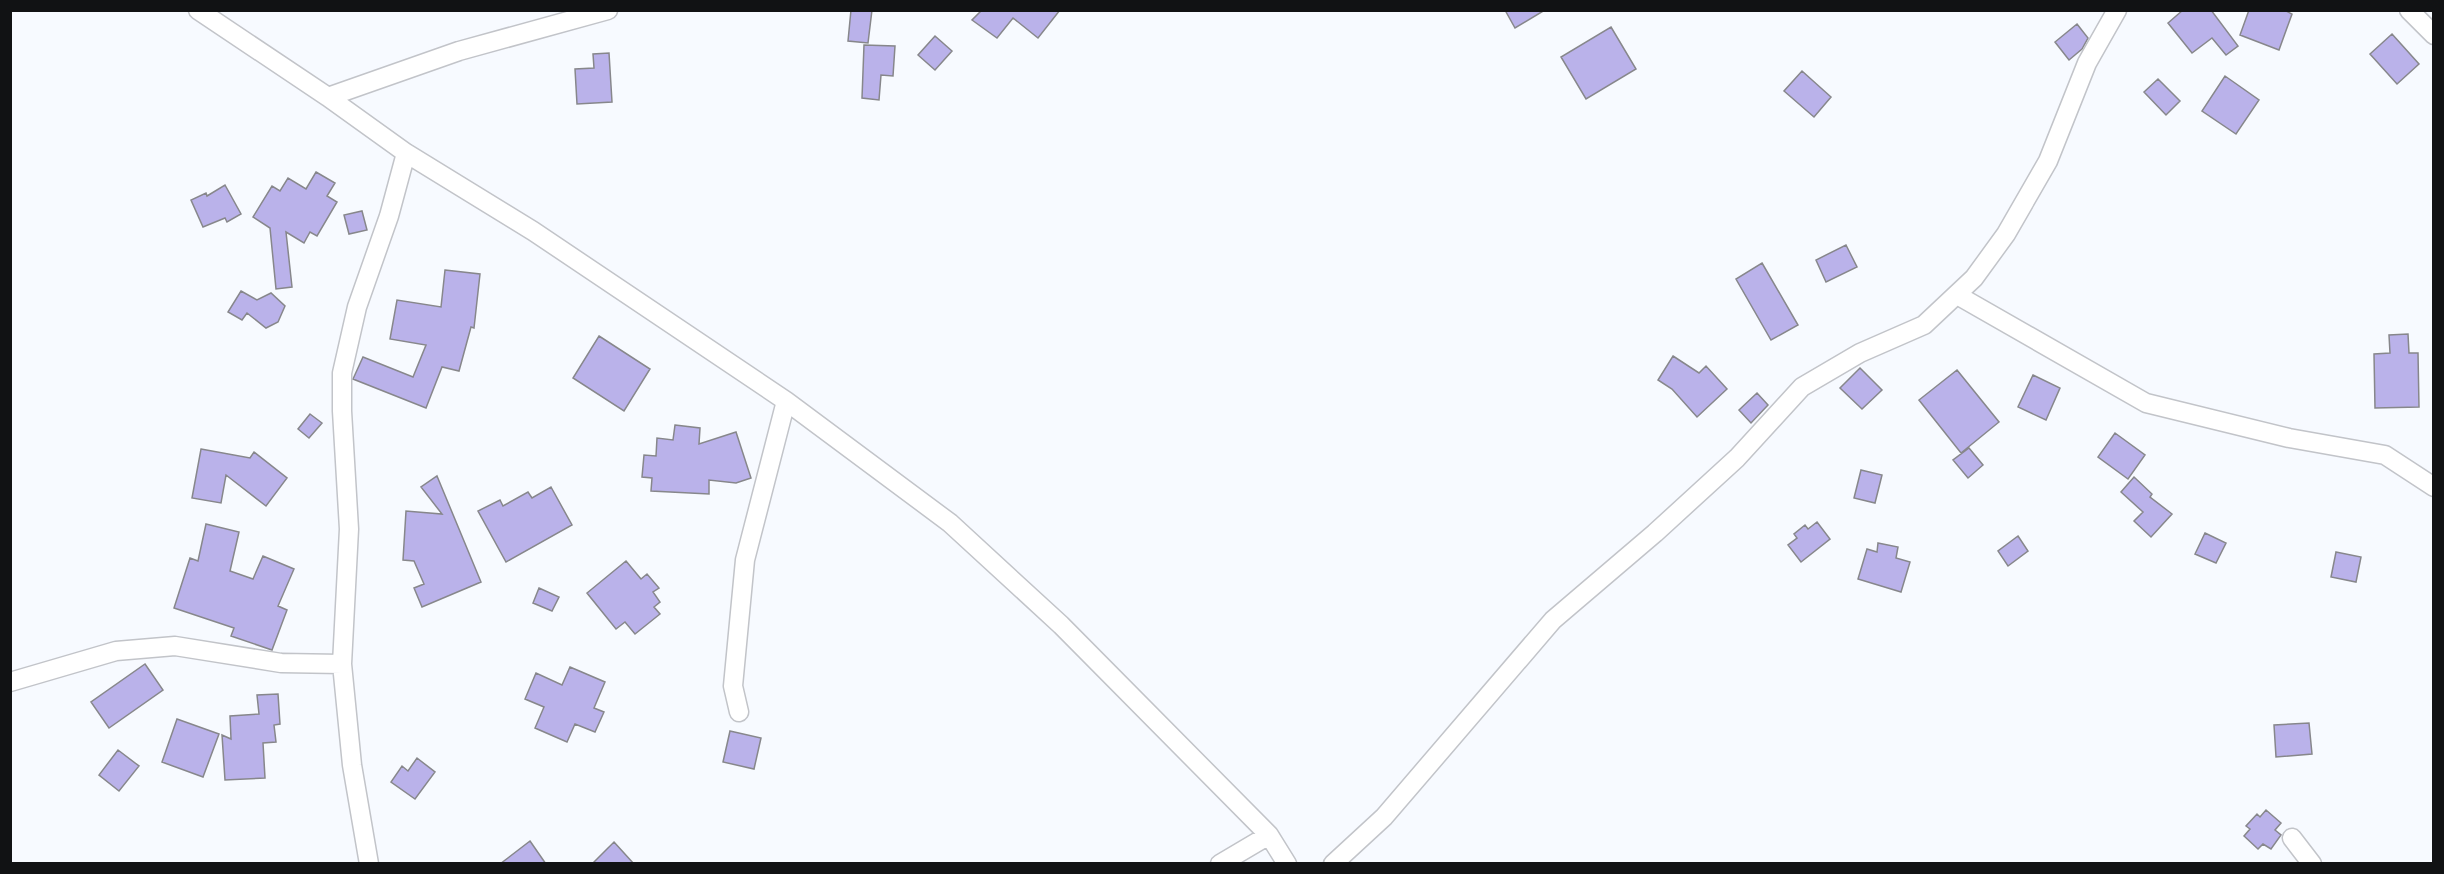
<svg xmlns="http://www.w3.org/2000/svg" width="2444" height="874" font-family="Cabin,sans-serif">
  <rect width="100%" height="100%" fill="#f7faff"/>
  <path fill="#bab2ea" stroke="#87878b" stroke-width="1.5" d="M851,10h21l-4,33 -20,-2z
    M982,10h78l-22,28 -25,-20 -16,20 -25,-18z
    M1505,10h40l-30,18z
    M2183,10h28l27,36 -12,9 -14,-17 -20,15 -24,-30z
    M2249,10h35l8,4 -13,36 -39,-15z
    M2077,24l11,14 -6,11 -13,11 -14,-18z
    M1611,27l25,42 -50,30 -25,-42z
    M2392,34l27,30 -22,20 -27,-30z
    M935,36l17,15 -17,19 -17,-15z
    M864,45l31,1 -2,30 -12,-1 -2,25 -17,-2z
    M609,53l3,49 -35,2 -2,-35 19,-1 -1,-14z
    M1802,71l29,26 -17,20 -30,-26z
    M2225,76l34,24 -23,34 -34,-23z
    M2158,79l22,22 -14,14 -22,-23z
    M316,172l19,11 -8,13 10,6 -20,34 -7,-4 -6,11 -18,-11 6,55 -16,2 -6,-61 -17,-11 19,-31 8,5 8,-13 18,11z
    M225,185l16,29 -14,8 -2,-4 -22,9 -12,-27 15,-7 1,3z
    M362,211l5,19 -18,4 -5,-19z
    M1846,245l11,22 -31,15 -10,-22z
    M1762,263l36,62 -27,15 -35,-61z
    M445,270l35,4 -6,54 -3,-1 -12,44 -17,-4 -16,41 -73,-29 10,-22 50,20 13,-32 -36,-6 7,-39 44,7z
    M241,291l16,9 14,-7 14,13 -7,16 -12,6 -19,-15 -5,7 -14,-8z
    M2408,334l1,19h9l1,54 -44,1 -1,-54 16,-1 -1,-18z
    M599,336l51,33 -26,42 -51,-33z
    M1673,356l26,17 7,-7 21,23 -30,28 -25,-28 -14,-9z
    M1860,368l22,22 -20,19 -22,-21z
    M1957,370l42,52 -38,31 -42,-53z
    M2033,375l27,13 -14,32 -28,-13z
    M1757,393l11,12 -17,18 -12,-13z
    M310,414l12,9 -13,15 -11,-9z
    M675,425l25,3 -1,16 37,-12 15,46 -15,5 -27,-3v14l-58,-3 1,-13 -10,-1 2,-22 12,1 1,-18 16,2z
    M2115,433l30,22 -17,24 -30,-22z
    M1969,448l14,17 -15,13 -15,-18z
    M201,449l49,9 4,-6 33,26 -21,28 -40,-31 -5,28 -29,-5z
    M1861,470l21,5 -7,28 -21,-5z
    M437,476l44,106 -59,25 -8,-19 10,-4 -10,-23 -11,-1 3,-49 36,3 -21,-27z
    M2134,477l18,17 -2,3 22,17 -21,23 -17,-16 9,-9 -22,-20z
    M551,487l21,38 -66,37 -28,-51 22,-11 3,6 25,-14 4,6z
    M1817,522l13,17 -29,23 -13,-17 9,-7 -3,-4 11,-9 3,4z
    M206,524l33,8 -9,39 23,8 10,-23 31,13 -16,37 9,4 -15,40 -41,-14 3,-8 -60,-20 16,-50 8,3z
    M2205,533l21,10 -10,20 -21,-9z
    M2018,536l10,15 -20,15 -10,-15z
    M1878,543l20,4 -2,11 14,4 -9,30 -43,-13 9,-30 10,3z
    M2336,552l25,5 -5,25 -25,-5z
    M626,561l15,18 6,-5 12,14 -6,4 7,10 -6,5 6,7 -25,20 -10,-12 -9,7 -29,-36z
    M539,588l20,9 -7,14 -19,-8z
    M145,664l18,26 -54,38 -18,-26z
    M570,667l35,15 -11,26 10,4 -9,20 -20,-8 -8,18 -32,-14 9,-21 -19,-8 11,-26 26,12z
    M278,694l2,30 -6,1 2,17 -13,1 2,35 -40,2 -3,-45 9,4 -1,-23 29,-2 -2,-19z
    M177,719l42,15 -16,43 -41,-15z
    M2309,723l3,31 -36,3 -2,-32z
    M730,731l31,7 -7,31 -31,-7z
    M118,750l21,16 -20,25 -20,-16z
    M417,758l18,14 -20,27 -24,-17 11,-16 6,5z
    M2266,810l15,13 -6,7 6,5 -10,14 -8,-5 -5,5 -14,-13 6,-7 -4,-3 11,-12 3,3z
    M530,841l16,23h-46z
    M614,842l20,22h-42z"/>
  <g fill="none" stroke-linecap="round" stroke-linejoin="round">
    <g stroke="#c2c4c9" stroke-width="21">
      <path id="minor" d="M198,10l130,87 78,56 127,78 253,170 164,122 111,102 208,210 18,29
        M2409,10l25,25
        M328,97l131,-46 149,-41
        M1957,295l189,108 143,35 96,17 49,32
        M10,682l106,-31 59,-5 106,17 61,1
        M739,712l-6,-26 12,-126 41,-159
        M2292,838l20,26
        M369,864l-17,-99 -10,-101 7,-135 -7,-118v-38l15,-66 32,-91 17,-63
        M1220,864l49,-29
        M1333,864l51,-47 169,-197 102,-87 82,-75 65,-71 58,-34 64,-28 50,-47 32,-44 42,-73 39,-98 30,-53"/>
    </g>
    <use href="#minor" stroke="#fff" stroke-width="18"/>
  </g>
  <rect width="2444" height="874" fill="none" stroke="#111214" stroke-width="24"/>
</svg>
